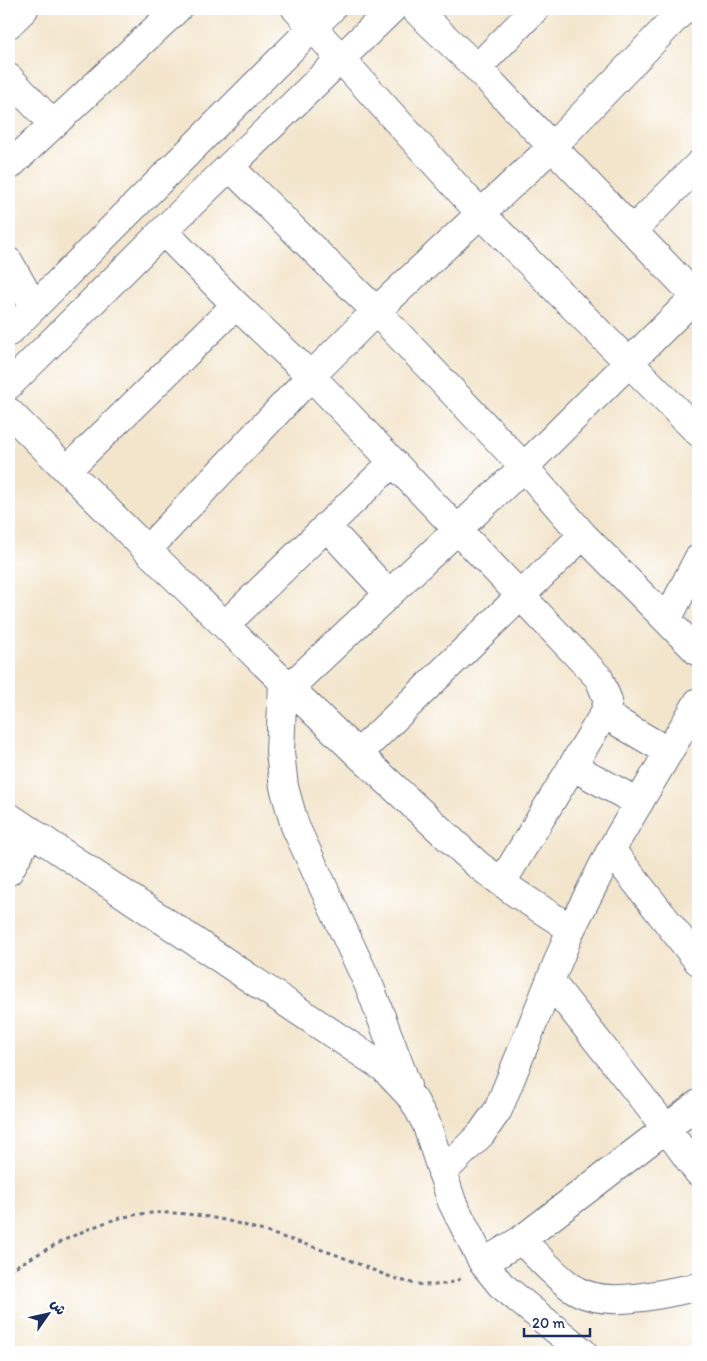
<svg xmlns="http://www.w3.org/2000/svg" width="707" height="1361" font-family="Itim,'Playpen Sans Arabic',sans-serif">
  <rect width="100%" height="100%" fill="#fff"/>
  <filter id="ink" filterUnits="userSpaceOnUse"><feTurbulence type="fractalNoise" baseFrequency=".02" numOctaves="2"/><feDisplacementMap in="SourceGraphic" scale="10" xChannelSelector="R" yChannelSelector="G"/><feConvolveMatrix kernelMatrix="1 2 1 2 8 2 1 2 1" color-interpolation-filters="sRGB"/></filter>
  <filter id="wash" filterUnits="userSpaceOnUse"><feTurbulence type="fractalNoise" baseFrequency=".0096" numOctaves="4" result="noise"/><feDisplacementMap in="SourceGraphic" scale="20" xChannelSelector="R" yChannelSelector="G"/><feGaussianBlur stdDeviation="1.12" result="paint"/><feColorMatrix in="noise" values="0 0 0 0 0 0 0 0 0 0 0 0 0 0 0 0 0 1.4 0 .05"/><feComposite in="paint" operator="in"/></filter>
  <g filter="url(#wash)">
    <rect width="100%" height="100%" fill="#f3e5cc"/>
  </g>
  <g filter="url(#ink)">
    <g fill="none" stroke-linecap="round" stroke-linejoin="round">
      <g stroke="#676f84" stroke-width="30">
        <path id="minor" d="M296,9l185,205 217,218
          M415,9l62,59 221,231
          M9,24l15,-15
          M477,68l58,-59
          M9,78l43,45
          M9,166l168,-157
          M230,167l146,144 148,156 59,68 115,117
          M633,230l65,-65
          M163,231l73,74 75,71 288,302 9,23 -4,13 -102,168
          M9,262l25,45
          M9,332l322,-323
          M9,385l154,-154 229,-222
          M9,412l138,138 211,204 120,111 38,28 55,36
          M68,469l168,-164
          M326,526l62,67
          M147,550l164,-174 65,-65 176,-164 132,-138
          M667,620l31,-61
          M225,625l168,-163
          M283,680l-3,72 4,35 11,39 76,164 36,96
          M290,687l234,-220 174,-173
          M604,714l65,38
          M358,754l225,-219
          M572,766l67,37
          M9,817l375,251 29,31 13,24 26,79 31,61 18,22 82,67
          M611,850l87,111
          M9,871l22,-40
          M550,981l116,147 32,44
          M442,1173l39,-39 17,-24 73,-181 40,-79 87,-148
          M521,1240c16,15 32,34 50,47 33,24 90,6 127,0
          M483,1263l38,-23 177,-136"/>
      </g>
      <path stroke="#676f84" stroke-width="3" stroke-dasharray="4 4" stroke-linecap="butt" d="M9,1270c37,-20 83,-48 125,-55 34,-6 80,1 113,11 29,9 58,18 87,28 39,14 89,46 130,23"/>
      <use href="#minor" stroke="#fff" stroke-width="28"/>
    </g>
  </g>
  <rect width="707" height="1361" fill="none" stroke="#fff" stroke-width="30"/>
  <g transform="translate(48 1314) rotate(56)" stroke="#ffffff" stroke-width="4" paint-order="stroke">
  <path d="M0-4L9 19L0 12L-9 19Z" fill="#1b2f5e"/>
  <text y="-8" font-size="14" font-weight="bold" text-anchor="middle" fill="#1b2f5e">ش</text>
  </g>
  <path d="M524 1328v8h66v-8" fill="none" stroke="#1b2f5e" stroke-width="2.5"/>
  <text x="532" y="1328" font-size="15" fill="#1b2f5e" stroke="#ffffff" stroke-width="4" paint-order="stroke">20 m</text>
</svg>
